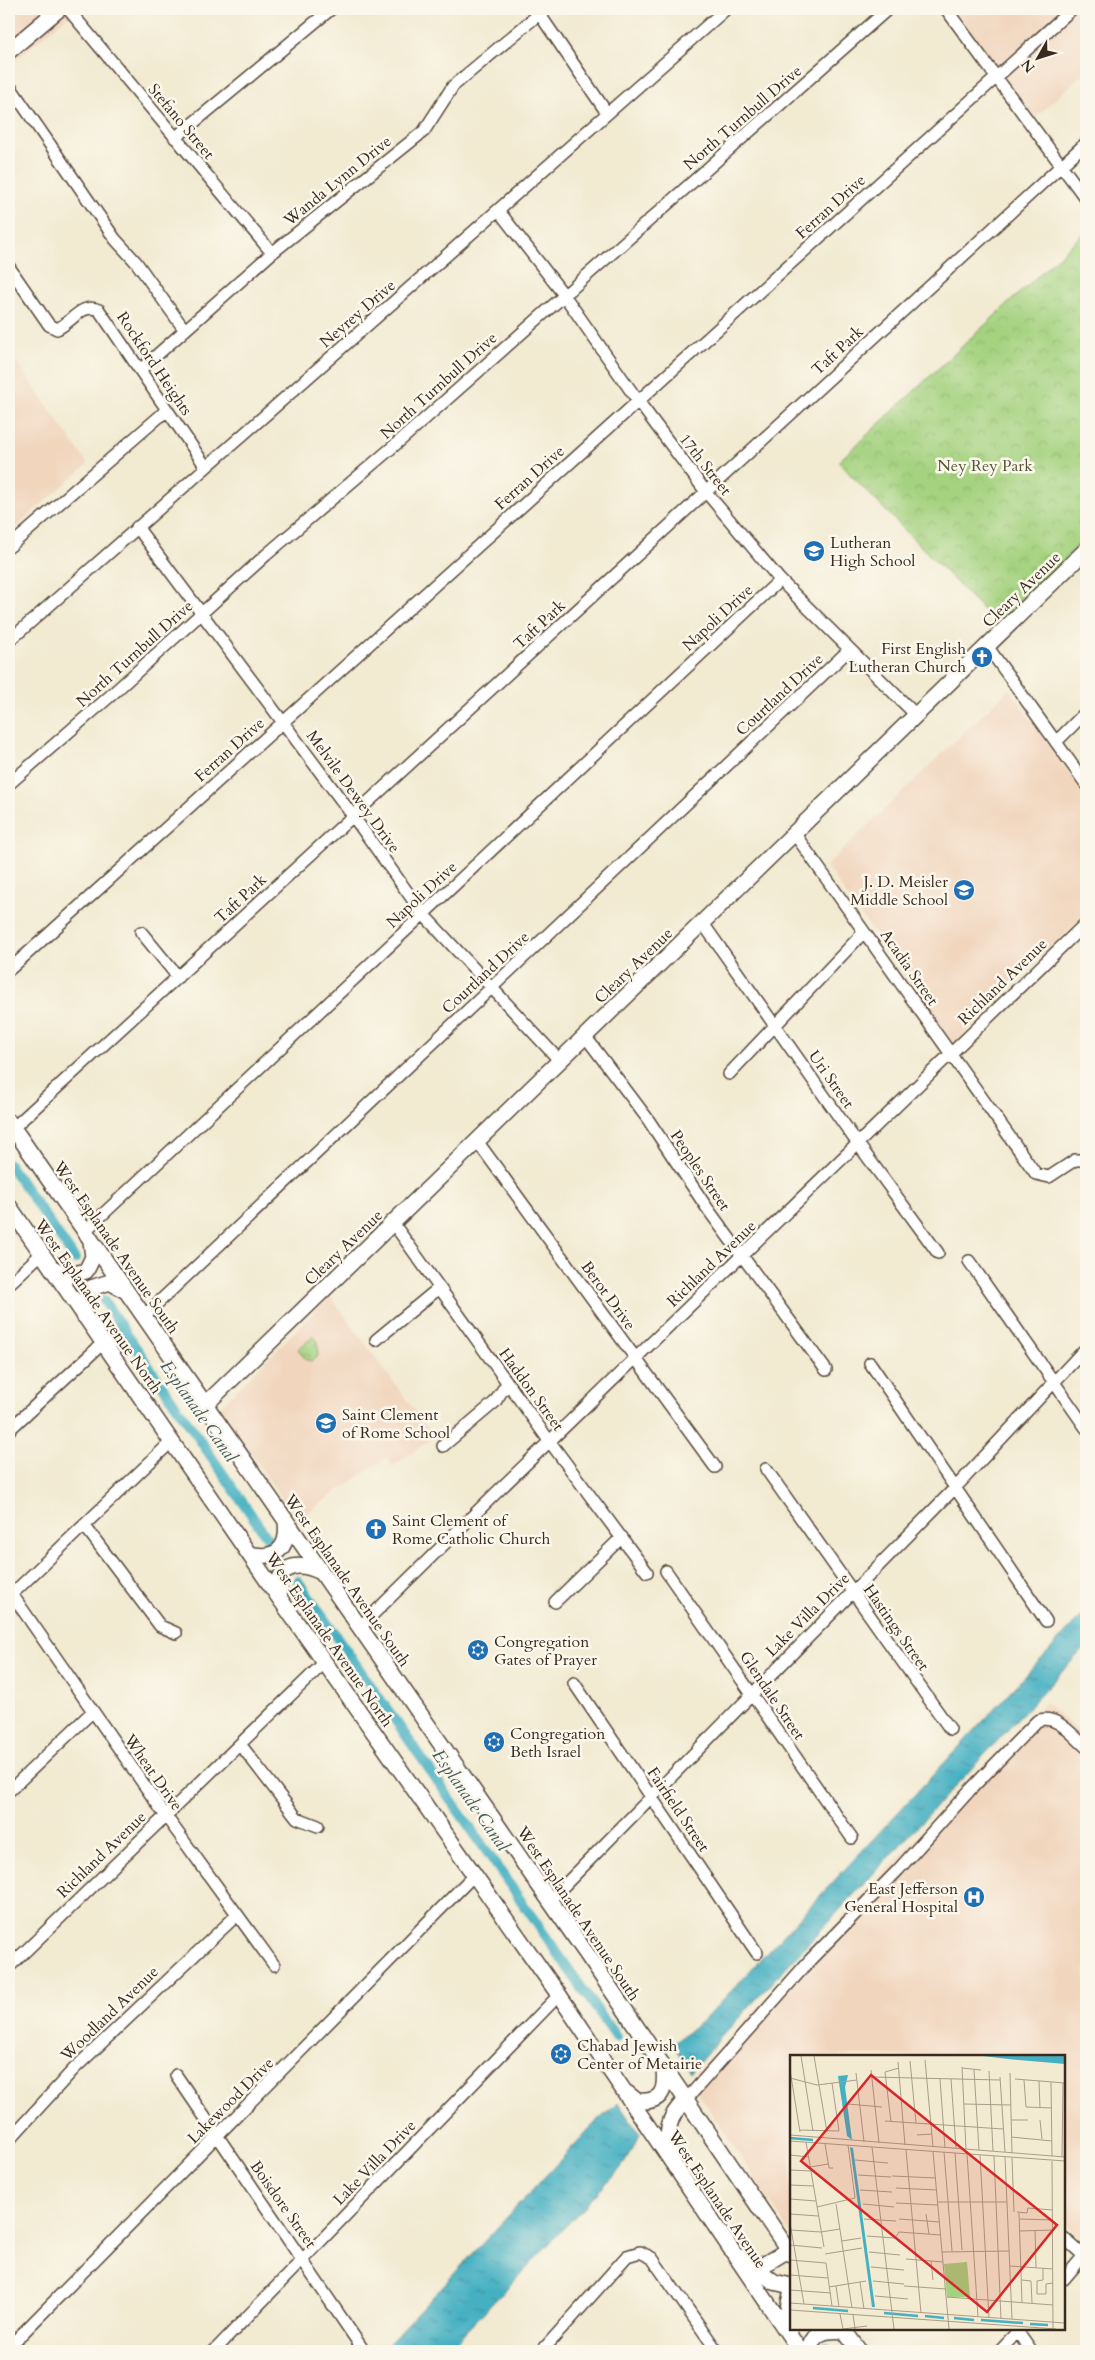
<svg xmlns="http://www.w3.org/2000/svg" width="1095" height="2360" font-family="Cardo,serif">
  <defs>
    <pattern id="park-crowns" width="20" height="18" patternUnits="userSpaceOnUse" patternTransform="scale(1.25)"><rect width="20" height="18" fill="#a4d27f"/><path d="M2 6a3 3 0 1 1 6 0M12 15a3 3 0 1 1 6 0" fill="none" stroke="#8eb46d"/></pattern>
    <pattern id="water-ripples" width="26" height="14" patternUnits="userSpaceOnUse" patternTransform="scale(1.25)"><rect width="26" height="14" fill="#45b0c2"/><path d="M2 4q2-2 4 0t4 0M15 11q2-2 4 0t4 0" fill="none" stroke="#3b8f9d"/></pattern>
  </defs>
  <rect width="100%" height="100%" fill="#fbf7ec"/>
  <filter id="ink" filterUnits="userSpaceOnUse"><feTurbulence type="fractalNoise" baseFrequency=".02" numOctaves="2"/><feDisplacementMap in="SourceGraphic" scale="10" xChannelSelector="R" yChannelSelector="G"/><feConvolveMatrix kernelMatrix="1 2 1 2 8 2 1 2 1" color-interpolation-filters="sRGB"/></filter>
  <filter id="wash" filterUnits="userSpaceOnUse"><feTurbulence type="fractalNoise" baseFrequency=".0096" numOctaves="4" result="noise"/><feDisplacementMap in="SourceGraphic" scale="20" xChannelSelector="R" yChannelSelector="G"/><feGaussianBlur stdDeviation="1.12" result="paint"/><feColorMatrix in="noise" values="0 0 0 0 0 0 0 0 0 0 0 0 0 0 0 0 0 1.4 0 .05"/><feComposite in="paint" operator="in"/></filter>
  <g filter="url(#wash)">
    <rect width="100%" height="100%" fill="#f2ead1"/>
    <path fill="#f1d5bd" d="M9,9h68l-68,56z
      M954,9h132v68l-3,-3 -48,44z
      M9,351l79,113 -79,69z
      M1009,689l77,108v116l-133,131 -127,-178z
      M330,1296l104,141 -41,29 -6,-9 -90,63 -78,-112z
      M1045,1702l41,36v503l-1,2 -21,-19v-168h-273v178l-101,-154z"/>
    <path fill="url(#park-crowns)" stroke="#707e4e" d="M1086,231v319l-83,80 -165,-168z
      M314,1336l4,6v14l-7,5 -5,-1 -8,-11z"/>
    <path fill="url(#water-ripples)" stroke="#406d70" d="M1086,1611v35l-365,391 -30,35 -19,-28 32,-24z
      M618,2103l22,32 -19,33 -174,183h-65l211,-226z"/>
    <g fill="none" stroke-linecap="round" stroke-linejoin="round">
      <path stroke="#45b0c2" stroke-width="10" d="M9,1164l66,95
        M104,1301l164,238
        M298,1581l318,456
        M825,2348l3,3"/>
    </g>
  </g>
  <g filter="url(#ink)">
    <g fill="none" stroke-linecap="round" stroke-linejoin="round">
      <g stroke="#564739" stroke-width="14">
        <path id="street" d="M68,9l204,244
          M536,9l71,104
          M946,9l140,190
          M9,85l106,154 21,23 48,67
          M175,138l156,-129
          M498,210l66,85 74,106 68,91 74,88 136,135
          M9,267l40,58 8,4c15,-7 25,-27 42,-19l107,157
          M140,370l132,-117 152,-122 29,-45 92,-77
          M137,527l216,289 70,98 137,147
          M9,547l158,-137
          M9,641l717,-632
          M987,646l99,138
          M1056,742l30,-30
          M9,784l100,-87 157,-142 136,-116 486,-430
          M794,833l242,341 13,3 26,-17h11
          M702,922l156,222 80,109
          M141,932l37,45
          M9,970l1063,-961
          M585,1036l62,82 60,90 119,162
          M729,1074l135,-142
          M13,1128l1073,-985
          M477,1141l238,326
          M393,1223l157,219 97,130
          M84,1232l696,-652
          M969,1261l117,167
          M9,1284l32,-30
          M143,1317l706,-667
          M376,1340l63,-52
          M870,1363l176,258
          M9,1430l94,-87
          M443,1446l52,-44 12,-19
          M766,1469l184,260
          M84,1525l76,101 16,7
          M666,1571l186,267
          M9,1590l156,225 109,150
          M9,1597l162,-155
          M555,1602l67,-65
          M360,1627l136,-134 590,-570
          M574,1683l183,270
          M240,1744l57,74 21,8
          M9,1791l83,-79
          M550,1900l405,-412 131,-140
          M9,1967l316,-305
          M176,2075l188,276
          M685,2101l125,-141 88,-90 72,-80 67,-69c19,-8 35,14 49,26
          M9,2140l65,-71 163,-154
          M1064,2238l20,18
          M1064,2279l22,-26
          M1017,2331l14,20
          M9,2347l464,-471
          M214,2351l345,-356
          M542,2351l85,-95 13,-4 12,6 65,93
          M999,2351l21,-22"/>
      </g>
      <g stroke="#564739" stroke-width="18">
        <path id="secondary" d="M9,51l50,-42
          M9,1122l584,841 198,291
          M9,1206l271,393 279,396 241,356
          M51,1267l16,9 19,-5 7,-14 -2,-16
          M84,1316v-14l7,-14 19,-6 14,8
          M205,1405l881,-855
          M249,1554c27,6 40,-5 37,-32
          M280,1598c-6,-32 15,-38 41,-26
          M627,2093l10,8c25,2 29,-10 27,-32
          M671,2155c-5,-23 -4,-38 14,-54
          M742,2257l32,25 17,4
          M753,2267l12,-3 23,-14
          M843,2329l16,22
          M790,2335c-3,-14 -3,-27 1,-41
          M809,2351c3,-19 18,-22 36,-20"/>
      </g>
      <use href="#street" stroke="#fff" stroke-width="11"/>
      <use href="#secondary" stroke="#fff" stroke-width="15"/>
    </g>
  </g>
  <defs>
    <g id="school-disc" transform="scale(1.125)"><circle r="9.5" fill="#1f6fb2" stroke="#fbf7ec"/><path d="M0-5L7-2L0 1L-7-2ZM-4 1L0 2.5L4 1V4Q0 6-4 4Z" fill="#fff"/></g>
    <g id="church-disc" transform="scale(1.125)"><circle r="9.5" fill="#1f6fb2" stroke="#fbf7ec"/><path d="M-1.2-6h2.4v3.5h3.3v2.4h-3.3V6h-2.4V-.1h-3.3v-2.4h3.3Z" fill="#fff"/></g>
    <g id="synagogue-disc" transform="scale(1.125)"><circle r="9.5" fill="#1f6fb2" stroke="#fbf7ec"/><path d="M0-6.5L5.6 3.2H-5.6ZM0 6.5L5.6-3.2H-5.6Z" fill="#fff"/></g>
    <g id="hospital-disc" transform="scale(1.125)"><circle r="9.5" fill="#1f6fb2" stroke="#fbf7ec"/><path d="M-5-5h3v3.5h4V-5h3V5h-3V1.5h-4V5h-3Z" fill="#fff"/></g>
  </defs>
  <g fill-rule="evenodd">
    <use href="#school-disc" x="814" y="551"/>
    <use href="#church-disc" x="982" y="657"/>
    <use href="#school-disc" x="964" y="890"/>
    <use href="#school-disc" x="326" y="1423"/>
    <use href="#church-disc" x="376" y="1529"/>
    <use href="#synagogue-disc" x="478" y="1650"/>
    <use href="#synagogue-disc" x="494" y="1742"/>
    <use href="#hospital-disc" x="974" y="1897"/>
    <use href="#synagogue-disc" x="561" y="2054"/>
  </g>
  <g text-anchor="middle" stroke-width="5" stroke-linejoin="round" paint-order="stroke">
    <g font-size="16" fill="#3b2a1e" stroke="#fbf7ec">
      <text transform="translate(742 117) rotate(-41)" y="6">North Turnbull Drive</text>
      <text transform="translate(182 121) rotate(50)" y="6">Stefano Street</text>
      <text transform="translate(337 180) rotate(-39)" y="6">Wanda Lynn Drive</text>
      <text transform="translate(830 206) rotate(-42)" y="6">Ferran Drive</text>
      <text transform="translate(357 313) rotate(-41)" y="6">Neyrey Drive</text>
      <text transform="translate(837 350) rotate(-43)" y="6">Taft Park</text>
      <text transform="translate(155 363) rotate(56)" y="6">Rockford Heights</text>
      <text transform="translate(438 385) rotate(-42)" y="6">North Turnbull Drive</text>
      <text transform="translate(706 464) rotate(52)" y="6">17th Street</text>
      <text transform="translate(529 477) rotate(-42)" y="6">Ferran Drive</text>
      <text transform="translate(1021 589) rotate(-44)" y="6">Cleary Avenue</text>
      <text transform="translate(717 617) rotate(-43)" y="6">Napoli Drive</text>
      <text transform="translate(539 624) rotate(-43)" y="6">Taft Park</text>
      <text transform="translate(134 653) rotate(-42)" y="6">North Turnbull Drive</text>
      <text transform="translate(779 694) rotate(-43)" y="6">Courtland Drive</text>
      <text transform="translate(229 749) rotate(-42)" y="6">Ferran Drive</text>
      <text transform="translate(354 791) rotate(54)" y="6">Melvile Dewey Drive</text>
      <text transform="translate(421 894) rotate(-43)" y="6">Napoli Drive</text>
      <text transform="translate(240 898) rotate(-43)" y="6">Taft Park</text>
      <text transform="translate(633 965) rotate(-44)" y="6">Cleary Avenue</text>
      <text transform="translate(910 967) rotate(55)" y="6">Acadia Street</text>
      <text transform="translate(485 972) rotate(-43)" y="6">Courtland Drive</text>
      <text transform="translate(1002 981) rotate(-44)" y="6">Richland Avenue</text>
      <text transform="translate(832 1079) rotate(55)" y="6">Uri Street</text>
      <text transform="translate(701 1170) rotate(56)" y="6">Peoples Street</text>
      <text transform="translate(117 1247) rotate(55)" y="6">West Esplanade Avenue South</text>
      <text transform="translate(343 1247) rotate(-44)" y="6">Cleary Avenue</text>
      <text transform="translate(711 1263) rotate(-44)" y="6">Richland Avenue</text>
      <text transform="translate(609 1295) rotate(54)" y="6">Berot Drive</text>
      <text transform="translate(99 1306) rotate(55)" y="6">West Esplanade Avenue North</text>
      <text transform="translate(532 1389) rotate(54)" y="6">Haddon Street</text>
      <text transform="translate(348 1580) rotate(55)" y="6">West Esplanade Avenue South</text>
      <text transform="translate(807 1614) rotate(-45)" y="6">Lake Villa Drive</text>
      <text transform="translate(897 1627) rotate(55)" y="6">Hastings Street</text>
      <text transform="translate(330 1639) rotate(55)" y="6">West Esplanade Avenue North</text>
      <text transform="translate(773 1695) rotate(56)" y="6">Glendale Street</text>
      <text transform="translate(154 1772) rotate(55)" y="6">Wheat Drive</text>
      <text transform="translate(679 1809) rotate(56)" y="6">Fairfield Street</text>
      <text transform="translate(101 1854) rotate(-44)" y="6">Richland Avenue</text>
      <text transform="translate(579 1913) rotate(56)" y="6">West Esplanade Avenue South</text>
      <text transform="translate(109 2013) rotate(-44)" y="6">Woodland Avenue</text>
      <text transform="translate(230 2100) rotate(-45)" y="6">Lakewood Drive</text>
      <text transform="translate(374 2162) rotate(-46)" y="6">Lake Villa Drive</text>
      <text transform="translate(718 2199) rotate(56)" y="6">West Esplanade Avenue</text>
      <text transform="translate(284 2204) rotate(55)" y="6">Boisdore Street</text>
    </g>
    <g font-size="16" fill="#555436" stroke="#fbf7ec">
      <text x="985" y="471">Ney Rey Park</text>
    </g>
    <g font-size="16" fill="#3b2a1e" stroke="#fbf7ec" text-anchor="start">
      <text x="830" y="548">Lutheran<tspan x="830" dy="18">High School</tspan></text>
      <text x="966" y="654" text-anchor="end">First English<tspan x="966" dy="18">Lutheran Church</tspan></text>
      <text x="948" y="887" text-anchor="end">J. D. Meisler<tspan x="948" dy="18">Middle School</tspan></text>
      <text x="342" y="1420">Saint Clement<tspan x="342" dy="18">of Rome School</tspan></text>
      <text x="392" y="1526">Saint Clement of<tspan x="392" dy="18">Rome Catholic Church</tspan></text>
      <text x="494" y="1647">Congregation<tspan x="494" dy="18">Gates of Prayer</tspan></text>
      <text x="510" y="1739">Congregation<tspan x="510" dy="18">Beth Israel</tspan></text>
      <text x="958" y="1894" text-anchor="end">East Jefferson<tspan x="958" dy="18">General Hospital</tspan></text>
      <text x="577" y="2051">Chabad Jewish<tspan x="577" dy="18">Center of Metairie</tspan></text>
    </g>
    <g font-size="18" font-style="italic" fill="#3e5957" stroke="#fbf7ec">
      <text transform="translate(199 1411) rotate(55)" y="6">Esplanade Canal</text>
      <text transform="translate(471 1800) rotate(55)" y="6">Esplanade Canal</text>
    </g>
  </g>
  <g transform="translate(790 2055)">
    <rect width="275" height="275" fill="#f2ead1"/>
    <path d="M177,207l3,35h-23l-3,-33z" fill="#a4d27f"/>
    <path d="M193,1h82v8l-57,-5zM58,20l-3,12 7,53 -5,-4 -9,-60zM60,92l3,1 22,159h-3z" fill="#45b0c2"/>
    <path fill="none" stroke="#45b0c2" stroke-width="2.5" d="M0,83l23,2M23,253l35,3M94,258l34,3M135,261l19,2M164,263l20,2M191,265l42,3M240,269l18,1"/>
    <path fill="none" stroke="#a99d89" stroke-width="1" d="M11,1l12,75M24,1l13,76M135,5l8,87M120,6l6,62M108,7l7,83M172,12l4,82M172,13l19,2M0,15l10,62M81,15l8,73M184,15l5,80M199,16l4,80M66,18l8,69M220,18l2,80M82,22l128,3M210,22l5,75M0,23l27,7 40,-5M150,24l5,69M161,24l5,69M225,24l50,4M234,25l2,27 26,1M249,26l1,27M261,27l1,74M58,49l34,3M174,49l47,1M221,65h17M250,65l2,19M95,66l118,8M101,67l-6,-50 14,-4M10,75l39,1 -7,-48M0,80l275,22M127,80l15,-1M221,82l41,4M0,86l275,20M16,87l18,105M35,89l4,24h4M82,92l22,182M116,95l15,163M143,97l16,177M154,97l8,99M165,98l7,97M177,99l11,163M0,100l18,2M190,100l9,163M204,101l7,163M215,102l7,162M272,102l1,-74M222,103l2,54M65,105l33,3M262,106l1,168M20,112l18,-3M0,115l21,1M68,120l33,2M102,121l44,2M0,130l24,1M106,133l41,2M70,135l32,2M0,144l26,2M148,147h69M106,148l42,2M46,149l16,104M73,149l31,3M27,152l38,-9 -7,-53M227,157l10,1 1,-5 25,2M229,158l3,90M0,159l28,2M136,159l3,20M74,164l32,2M109,164l41,3M230,164l33,1M0,168l14,81M0,175l31,2 19,-3M245,175l1,38M230,176l33,-1M77,181l28,2 4,-6 42,3M52,186l19,-3M0,190l32,3M79,197l31,3M152,197l67,-1M35,199l37,-6M116,204l37,3M0,205l36,3 6,43M141,206l2,19M220,211l43,3M81,212l33,3M253,213v12l-6,1v13h9v-10l7,-1M0,220l38,3M232,225l9,1 1,22M83,226l31,3M70,227l4,27M46,231l3,21M114,231l42,3M39,232l37,-6M0,235l41,3M85,241l33,3M157,242l106,8M0,248l275,20M0,255l266,19M50,259l3,15M63,259l2,15M53,274l24,-3"/>
    <path fill="#d62828" fill-opacity="0.15" stroke="#d62828" stroke-width="2.5" d="M81,20l186,150 -70,87 -186,-151z"/>
    <rect width="275" height="275" fill="none" stroke="#3b2a1e" stroke-width="2.5"/>
  </g>
  <rect width="1095" height="2360" fill="none" stroke="#fbf7ec" stroke-width="30"/>
  <g transform="translate(1038 58) rotate(231)" stroke="#fbf7ec" stroke-width="4" paint-order="stroke">
  <path d="M0-4L9 19L0 12L-9 19Z" fill="#3b2a1e"/>
  <text y="-8" font-size="14" font-weight="bold" text-anchor="middle" fill="#3b2a1e">N</text>
  </g>
</svg>
